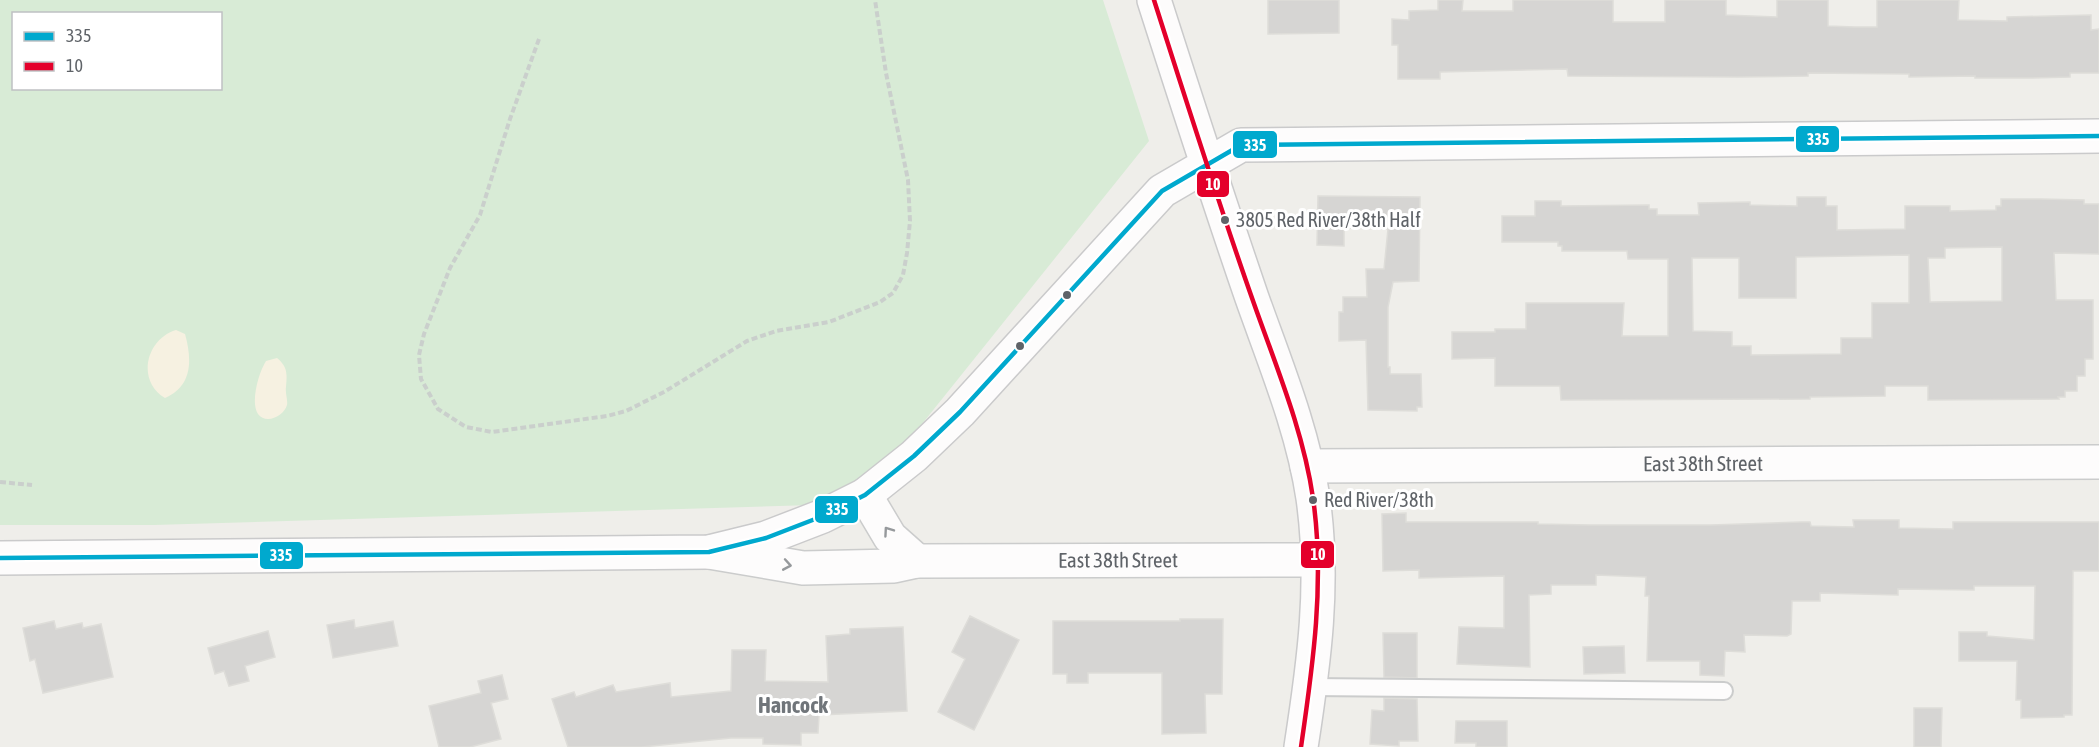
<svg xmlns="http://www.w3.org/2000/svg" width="2099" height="747" font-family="'Asap Condensed',sans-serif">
  <rect width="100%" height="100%" fill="#efeeea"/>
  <path fill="#d8ebd6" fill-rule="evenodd" d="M0,0h1103l46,141 -284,354 -19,9 -692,21h-154zM14,14h206v74h-206z"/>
  <path fill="#f6f1e1" d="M176,330l9,4c7,25 8,52 -20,64 -29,-17 -19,-59 11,-68z
    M277,358c11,9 10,16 9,29 -1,6 2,13 1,18 -3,11 -21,20 -29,9 -8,-12 1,-42 8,-53z"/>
  <path fill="#d6d5d3" stroke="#deddd9" stroke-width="1.5" fill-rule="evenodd" d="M1268,0h71v33l-71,1z
    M1438,0h25l-1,11h51v-11h100v22h52v-22h61v15l51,2v-17h51v26l27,1h22v-27h82l-1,20 49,1v-4l84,-2v15l8,-1v44h-29v4l-40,1h-55v-2l-66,1v-3l-101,-1v3l-70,1 -170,-1 -1,-7 -127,3v7h-42v-34h-6v-26l17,1v-9l29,-1z
    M1318,196l102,1 -1,84 -26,1 -5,25v60h2v7h31l1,33h-5v4l-49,-1 -2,-70 -27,1v-29h4v-15h24l-1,-28h18l4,-40 -44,-1v18l-27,-1z
    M1797,197h29v9h11v24l68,-1v-23h45v5l46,-1v-4h5v-7h40l43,1v4h15v50l-45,-1 2,47h37v59h-8v17h-8v15h-12v6h-7l1,2 -131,1v-14h-43v10l-75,1v2l-249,1 -1,-14h-65v-28l-43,1v-27h43v-3h31v-26h98l-2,33h46v-77h-40l-1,-8h-65v-5h-4v-4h-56v-26h33v-15h26v5l88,-1v4h8v6h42l-1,-12 52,-1v3l47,1zM2002,247v54l-72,1 -2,-44h17v-10zM1909,255v48h-37v35h-31v16l-90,1v-9h-19v-14l-39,-1 -1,-73h47v40h57v-41z
    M1406,513v9h132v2l52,1h121l90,-3h9l1,4 43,1 -1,-7h46v8l54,1v-7h146v49h-26l-1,144h-8v2l-43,1v-18h-5l1,-39h-58v-29h28v4l47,4 1,-54h-61v4l-76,-1v6l-78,-2v8h-28l-1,33 -4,2 -43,-1 1,17 -20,-1 -1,25 -24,-1v-14h-53l2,-65h-4l1,-19 -50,-2v10h-45v9l-22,1 1,72 -73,-3 2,-37 45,1v-52l-85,2v-8l-36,1 -1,-57z
    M970,616l49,24 -45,90 -36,-18 27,-53 -13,-7z
    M1180,619h43l-1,75h-17l1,39 -44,1v-61h-74v10h-21v-9h-14v-53h127z
    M354,620l1,8 38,-7 5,25 -65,12 -6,-33z
    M54,621l2,8 26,-6 1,5 18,-4 12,53 -70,16 -8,-34 -5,2 -7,-33z
    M903,627l4,84 -88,4 -1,18h-17v12l-38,-1v-6h-32l-89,9h-74l-16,-48 22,-7 2,5 37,-12 3,7 54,-9 1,14 60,-6 1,-41h34l-1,31 63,1 -2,-46 24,-2v-5z
    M268,631l7,26 -30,9 4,15 -20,5 -5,-15 -9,3 -7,-26z
    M1383,633h34v45l-33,-1z
    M1624,646l1,27 -41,1 -1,-27z
    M502,675l6,24 -17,4 10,36 -31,8h-31l-10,-41 52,-13 -3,-12z
    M1384,698l33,1 1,42h-19v5l-29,-2 2,-34 12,1z
    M1914,708h28l-1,39h-27z
    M1456,721h51v26h-31v-4h-21z"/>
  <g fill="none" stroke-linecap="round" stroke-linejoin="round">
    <g stroke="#cbcccc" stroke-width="20">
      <path id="lane" d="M1311,687l413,4"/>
    </g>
    <g stroke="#cbcccc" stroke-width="36">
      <g id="street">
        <path id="s1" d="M1307,466l792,-4"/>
        <path d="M865,495l25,42 27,24"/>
        <path id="s2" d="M709,552l94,16 91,-2 23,-5 401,-1"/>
      </g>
    </g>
    <g stroke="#cacacb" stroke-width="36">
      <path id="secondary" d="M1154,0c32,100 64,199 98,298 23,65 51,132 61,200 12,85 1,165 -12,249
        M0,558l709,-6 57,-14 57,-22 42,-21 49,-39 46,-44 202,-221 79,-46 858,-9"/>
    </g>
    <path stroke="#cacfcc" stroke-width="4" stroke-dasharray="6 3" stroke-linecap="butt" d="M539,39l-29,80 -30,96 -30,53 -26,66 -5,21 2,24 17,30 28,18 26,5 115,-16 19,-5 38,-19 83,-51 29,-10 53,-9 51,-20 13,-9 10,-18 4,-22 3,-32 -2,-41 -22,-107 -11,-73
      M0,482l32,3"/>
    <use href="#lane" stroke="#fdfcfc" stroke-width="16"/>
    <use href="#street" stroke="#fdfcfc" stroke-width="33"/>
    <use href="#secondary" stroke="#fdfcfc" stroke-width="33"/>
    <g stroke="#fff" stroke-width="9">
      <path id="bus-1" d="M0,558l709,-6 57,-14 57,-22 42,-21 49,-39 46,-44 202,-221 79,-46 858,-9"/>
    </g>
    <g stroke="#fff" stroke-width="9">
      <path id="bus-2" d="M1154,0c32,100 63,199 98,298 23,66 51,131 61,200 12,83 0,167 -12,249"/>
    </g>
    <use href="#bus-1" stroke="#00a9ce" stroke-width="4.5"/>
    <use href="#bus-2" stroke="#e4002b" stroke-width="4.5"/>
  </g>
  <defs><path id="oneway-chevron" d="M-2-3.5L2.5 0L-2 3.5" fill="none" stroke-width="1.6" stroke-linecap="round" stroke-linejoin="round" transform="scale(1.5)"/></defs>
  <g stroke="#96999c">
    <use href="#oneway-chevron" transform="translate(888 531) rotate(-125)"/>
    <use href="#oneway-chevron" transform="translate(787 565) rotate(10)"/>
  </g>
  <g fill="#5f6368" stroke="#fff" stroke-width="2">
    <circle cx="1225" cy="220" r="5"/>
    <circle cx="1067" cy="295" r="5"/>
    <circle cx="1020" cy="346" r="5"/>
    <circle cx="1313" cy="500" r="5"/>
  </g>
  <g text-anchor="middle" stroke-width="6" stroke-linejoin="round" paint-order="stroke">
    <g font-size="20" fill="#5f6368" stroke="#fff" text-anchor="start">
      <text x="1236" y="227">3805 Red River/38th Half</text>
      <text x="1324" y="507">Red River/38th</text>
    </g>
    <g font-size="21" fill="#5f6368" stroke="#fff">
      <text dy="7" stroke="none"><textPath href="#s1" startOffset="396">East 38th Street</textPath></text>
      <text dy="7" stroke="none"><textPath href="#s2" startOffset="411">East 38th Street</textPath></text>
    </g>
    <g font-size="22" font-weight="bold" fill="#70757a" stroke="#fff">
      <text x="793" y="713">Hancock</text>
    </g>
  </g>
  <g stroke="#fff" stroke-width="2">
    <rect x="1795" y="125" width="45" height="28" rx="6" fill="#00a9ce"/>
    <rect x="1232" y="130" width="46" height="29" rx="6" fill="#00a9ce"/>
    <rect x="1196" y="170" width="34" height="28" rx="6" fill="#e4002b"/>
    <rect x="814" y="495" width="45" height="29" rx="6" fill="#00a9ce"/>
    <rect x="1300" y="540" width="35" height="29" rx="6" fill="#e4002b"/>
    <rect x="259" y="541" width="45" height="29" rx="6" fill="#00a9ce"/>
  </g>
  <g font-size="16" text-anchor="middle" font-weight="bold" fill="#fff">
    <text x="1818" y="145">335</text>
    <text x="1255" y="151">335</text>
    <text x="1213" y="190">10</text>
    <text x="837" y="515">335</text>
    <text x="1318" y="560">10</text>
    <text x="281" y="561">335</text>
  </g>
  <rect x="12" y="12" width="210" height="78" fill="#ffffff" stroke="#bfc1c3" stroke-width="1.5"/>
  <rect x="24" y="32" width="30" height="9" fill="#00a9ce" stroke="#bfc1c3" stroke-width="1.5"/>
  <text x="66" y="42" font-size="18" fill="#5f6368">335</text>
  <rect x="24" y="62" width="30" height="9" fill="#e4002b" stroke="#bfc1c3" stroke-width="1.5"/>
  <text x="66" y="72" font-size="18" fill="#5f6368">10</text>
</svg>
